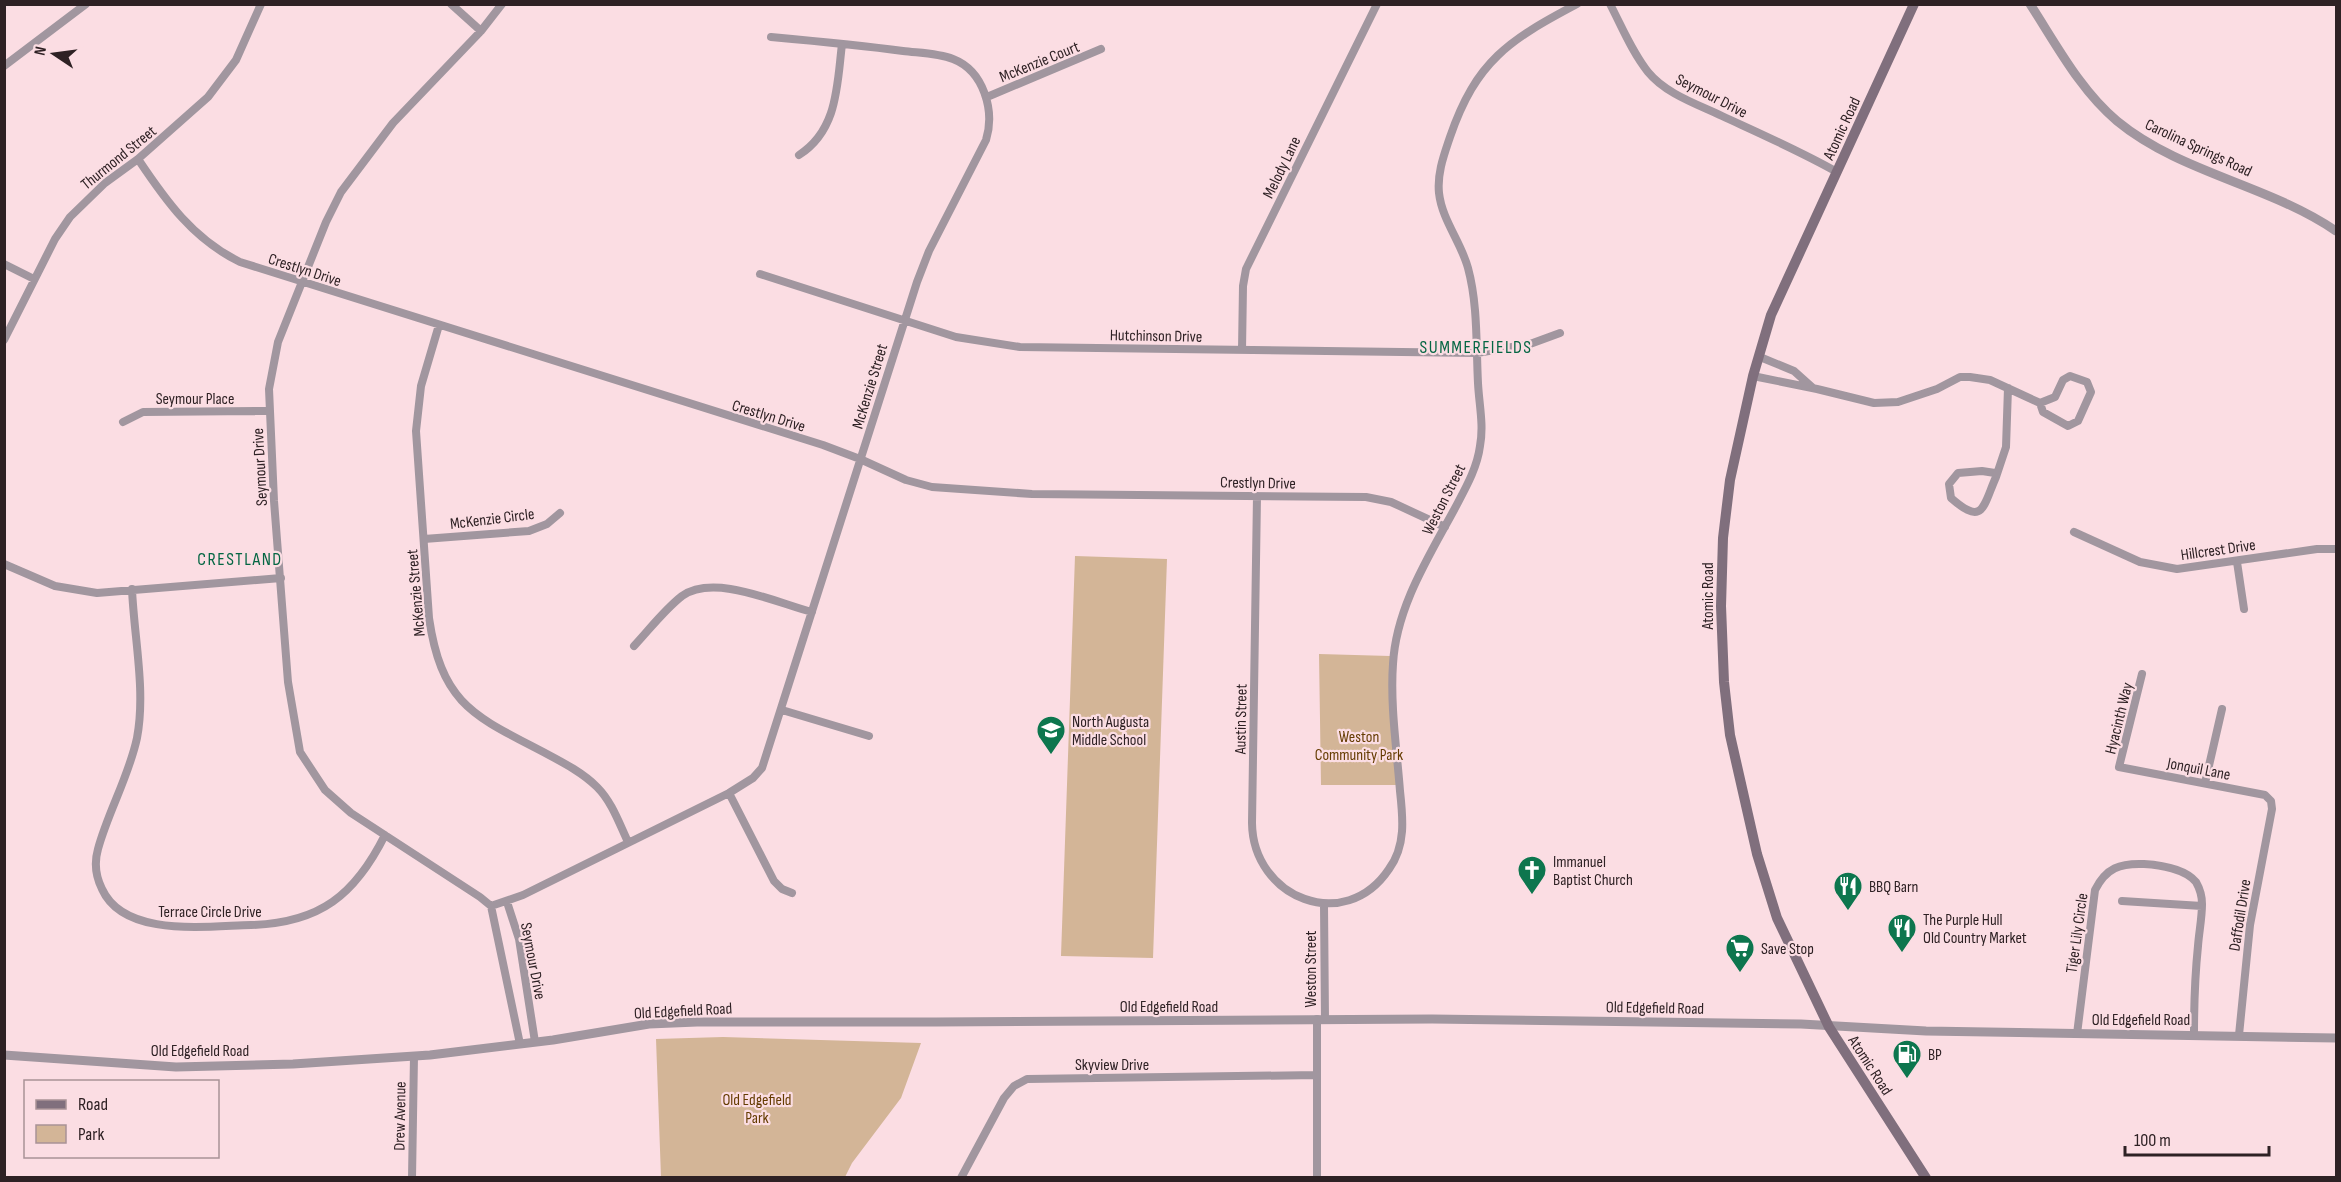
<svg xmlns="http://www.w3.org/2000/svg" width="2341" height="1182" font-family="'Sofia Sans Condensed',sans-serif">
  <rect width="100%" height="100%" fill="#fbdde3"/>
  <path fill="#d3b597" d="M1075,556l92,3 -14,399 -92,-2z
    M1319,654l71,2 10,129h-79z
    M723,1037l198,6 -20,55 -49,65 -7,14h-184l-5,-138z"/>
  <g fill="none" stroke-linecap="round" stroke-linejoin="round">
    <path stroke="#a1969f" stroke-width="8" d="M451,4l30,27
      M502,4l-21,27 -88,92 -52,69 -15,30 -48,120 -9,47 5,112 14,181 12,70 25,38 26,23 129,84 11,9 32,-11 206,-102 24,-15 9,-10 155,-486 12,-31 57,-111c9,-29 -2,-69 -33,-81 -15,-6 -34,-6 -50,-8 -44,-6 -88,-10 -132,-14
      M1610,4c12,23 22,48 38,68 18,22 49,32 74,44 39,18 78,35 115,56
      M4,66l82,-62
      M987,97l114,-48
      M799,155c39,-25 38,-70 43,-111
      M138,159c28,42 55,80 102,103l583,183 37,14 46,21 26,7 100,7 334,3 25,5 54,25
      M4,264l30,15
      M760,274l196,63 64,10 457,6 53,-9 30,-11
      M439,325l-18,61 -5,45 13,187c13,88 46,98 118,136 17,9 36,19 50,33 15,15 22,36 31,55
      M4,340l51,-101 15,-22 35,-34 33,-24 70,-62 28,-37 25,-56
      M1242,350l1,-64 3,-17 131,-265
      M1760,357l34,14 19,17
      M1753,376l64,13 57,14 24,-1 39,-13 23,-12h10l20,3 50,23
      M2070,376l17,6 4,10 -13,29 -10,5 -25,-14 -3,-9 15,-6 8,-17z
      M123,422l20,-10 126,-1
      M1982,471l13,2 1,4c-13,29 -12,50 -45,21l-2,-14 9,-11z
      M1996,477l10,-30 2,-59
      M1257,496l-5,327c1,75 93,112 137,46 17,-23 14,-51 11,-78 -3,-40 -10,-86 -7,-127 3,-56 35,-106 61,-154 11,-21 23,-41 26,-64 4,-21 -1,-42 -2,-63 -2,-38 0,-78 -10,-115 -7,-26 -26,-48 -29,-75 -2,-20 5,-38 11,-56 26,-76 59,-97 127,-133
      M2074,532l66,30 37,7 140,-20h19
      M424,539l105,-8 18,-7 13,-11
      M2237,562l7,47
      M4,564l51,22 42,7 184,-15
      M132,589c2,48 14,102 5,149 -8,38 -29,74 -39,111 -4,14 -2,28 4,40 22,49 105,37 149,36 69,-2 104,-30 134,-90
      M634,646c15,-16 30,-36 48,-50 32,-23 95,7 130,16
      M2142,674l-23,93 146,28 6,6 1,8 -22,116 -11,110
      M782,710l87,26
      M2205,783l17,-74
      M729,793l45,88 8,8 10,4
      M2122,901l80,5
      M507,902l12,37 16,103
      M1324,905l1,114
      M491,906l29,138
      M2077,1034l18,-144c11,-22 25,-27 49,-26 16,1 41,5 52,18 4,7 6,14 6,22 0,14 -3,28 -4,42 -3,29 -4,59 -4,88
      M412,1178l2,-122
      M961,1178l43,-80 10,-12 13,-7 290,-4
      M1317,1178v-159"/>
    <path stroke="#a1969f" stroke-width="9" d="M2030,4c26,40 50,86 87,117 63,52 152,64 219,110
      M4,1055l172,12 117,-3 137,-9 123,-15 96,-16 48,-2h239l496,-3 369,5 125,7 410,7"/>
    <path stroke="#806f7d" stroke-width="10" d="M1914,4l-143,311 -18,61 -23,104 -7,58 -2,68 3,76 6,53 27,119 20,64 52,109 97,151"/>
  </g>
  <defs>
    <g id="school-pin" transform="scale(1.5)"><path d="M0 17L-7.5 6A9.5 9.5 0 1 1 7.5 6Z" fill="#0d764e" stroke="#fbdde3"/><path d="M0-5L7-2L0 1L-7-2ZM-4 1L0 2.5L4 1V4Q0 6-4 4Z" fill="#fff"/></g>
    <g id="church-pin" transform="scale(1.5)"><path d="M0 17L-7.5 6A9.5 9.5 0 1 1 7.5 6Z" fill="#0d764e" stroke="#fbdde3"/><path d="M-1.2-6h2.4v3.5h3.3v2.4h-3.3V6h-2.4V-.1h-3.3v-2.4h3.3Z" fill="#fff"/></g>
    <g id="restaurant-pin" transform="scale(1.5)"><path d="M0 17L-7.5 6A9.5 9.5 0 1 1 7.5 6Z" fill="#0d764e" stroke="#fbdde3"/><path d="M-5-6h1v4h1v-4h1v4h1v-4h1v5L-1.5 .5V6h-2V.5L-5-1ZM5-6V6H3V1.5H1.5Q1.5-4 5-6Z" fill="#fff"/></g>
    <g id="supermarket-pin" transform="scale(1.5)"><path d="M0 17L-7.5 6A9.5 9.5 0 1 1 7.5 6Z" fill="#0d764e" stroke="#fbdde3"/><path d="M-6-5.5h2.5l.6 2H6L4.5 2H-2.5L-4.4-4H-6ZM-1.5 3.2a1.3 1.3 0 1 0 .1 0ZM3 3.2a1.3 1.3 0 1 0 .1 0Z" fill="#fff"/></g>
    <g id="fuel-pin" transform="scale(1.5)"><path d="M0 17L-7.5 6A9.5 9.5 0 1 1 7.5 6Z" fill="#0d764e" stroke="#fbdde3"/><path d="M-5.5-6h7V0h2V4h1.3V-2.5L3-4.5l.8-.8L6-3V5H2.5V1h-1V6h-7ZM-4.2-4.7v3.2H.2V-4.7Z" fill="#fff"/></g>
  </defs>
  <g fill-rule="evenodd">
    <use href="#school-pin" x="1051" y="730"/>
    <use href="#church-pin" x="1532" y="870"/>
    <use href="#restaurant-pin" x="1848" y="886"/>
    <use href="#restaurant-pin" x="1902" y="928"/>
    <use href="#supermarket-pin" x="1740" y="948"/>
    <use href="#fuel-pin" x="1907" y="1054"/>
  </g>
  <g text-anchor="middle" stroke-width="4.5" stroke-linejoin="round" paint-order="stroke">
    <g font-size="16" fill="#2e2124" stroke="#fbdde3">
      <text transform="translate(1039 61) rotate(-22)" y="6">McKenzie Court</text>
      <text transform="translate(1712 95) rotate(27)" y="6">Seymour Drive</text>
      <text transform="translate(1841 128) rotate(-65)" y="6">Atomic Road</text>
      <text transform="translate(2199 147) rotate(25)" y="6">Carolina Springs Road</text>
      <text transform="translate(118 157) rotate(-39)" y="6">Thurmond Street</text>
      <text transform="translate(1281 167) rotate(-64)" y="6">Melody Lane</text>
      <text transform="translate(305 269) rotate(18)" y="6">Crestlyn Drive</text>
      <text transform="translate(1156 335) rotate(1)" y="6">Hutchinson Drive</text>
      <text transform="translate(869 386) rotate(-73)" y="6">McKenzie Street</text>
      <text x="195" y="404">Seymour Place</text>
      <text transform="translate(769 415) rotate(17)" y="6">Crestlyn Drive</text>
      <text transform="translate(259 467) rotate(-93)" y="6">Seymour Drive</text>
      <text transform="translate(1258 482) rotate(1)" y="6">Crestlyn Drive</text>
      <text transform="translate(1443 499) rotate(-63)" y="6">Weston Street</text>
      <text transform="translate(492 518) rotate(-7)" y="6">McKenzie Circle</text>
      <text transform="translate(2218 549) rotate(-8)" y="6">Hillcrest Drive</text>
      <text transform="translate(415 593) rotate(-95)" y="6">McKenzie Street</text>
      <text transform="translate(1707 596) rotate(-90)" y="6">Atomic Road</text>
      <text transform="translate(2118 718) rotate(-76)" y="6">Hyacinth Way</text>
      <text transform="translate(1240 719) rotate(-89)" y="6">Austin Street</text>
      <text transform="translate(2199 768) rotate(11)" y="6">Jonquil Lane</text>
      <text x="210" y="917">Terrace Circle Drive</text>
      <text transform="translate(2239 915) rotate(-81)" y="6">Daffodil Drive</text>
      <text transform="translate(2076 933) rotate(-82)" y="6">Tiger Lily Circle</text>
      <text transform="translate(534 961) rotate(79)" y="6">Seymour Drive</text>
      <text transform="translate(1310 969) rotate(-90)" y="6">Weston Street</text>
      <text x="1169" y="1012">Old Edgefield Road</text>
      <text transform="translate(1655 1007) rotate(1)" y="6">Old Edgefield Road</text>
      <text transform="translate(683 1010) rotate(-3)" y="6">Old Edgefield Road</text>
      <text x="2141" y="1025">Old Edgefield Road</text>
      <text x="200" y="1056">Old Edgefield Road</text>
      <text x="1112" y="1070">Skyview Drive</text>
      <text transform="translate(1871 1065) rotate(57)" y="6">Atomic Road</text>
      <text transform="translate(399 1116) rotate(-89)" y="6">Drew Avenue</text>
    </g>
    <g font-size="16" fill="#2e2124" stroke="#fbdde3" text-anchor="start">
      <text x="1072" y="727">North Augusta<tspan x="1072" dy="18">Middle School</tspan></text>
      <text x="1553" y="867">Immanuel<tspan x="1553" dy="18">Baptist Church</tspan></text>
      <text x="1869" y="892">BBQ Barn</text>
      <text x="1923" y="925">The Purple Hull<tspan x="1923" dy="18">Old Country Market</tspan></text>
      <text x="1761" y="954">Save Stop</text>
      <text x="1928" y="1060">BP</text>
    </g>
    <g font-size="16" fill="#653c02" stroke="#fbdde3">
      <text x="1359" y="742">Weston<tspan x="1359" dy="18">Community Park</tspan></text>
      <text x="757" y="1105">Old Edgefield<tspan x="757" dy="18">Park</tspan></text>
    </g>
    <g font-size="18" letter-spacing="1.5" fill="#046643" stroke="#fbdde3">
      <text x="1476" y="353">SUMMERFIELDS</text>
      <text x="240" y="565">CRESTLAND</text>
    </g>
  </g>
  <rect width="2341" height="1182" fill="none" stroke="#2e2124" stroke-width="12"/>
  <rect x="24" y="1080" width="195" height="78" fill="#fbdde3" stroke="#a99297" stroke-width="1.5"/>
  <rect x="36" y="1100" width="30" height="9" fill="#806f7d" stroke="#a99297" stroke-width="1.5"/>
  <text x="78" y="1110" font-size="18" fill="#2e2124">Road</text>
  <rect x="36" y="1125" width="30" height="18" fill="#d3b597" stroke="#a99297" stroke-width="1.5"/>
  <text x="78" y="1140" font-size="18" fill="#2e2124">Park</text>
  <g transform="translate(54 54) rotate(283)" stroke="#fbdde3" stroke-width="4.5" paint-order="stroke">
  <path d="M0-4.5L10 22L0 15L-10 22Z" fill="#2e2124"/>
  <text y="-9" font-size="16" font-weight="bold" text-anchor="middle" fill="#2e2124">N</text>
  </g>
  <path d="M2125 1146v9h144v-9" fill="none" stroke="#2e2124" stroke-width="3"/>
  <text x="2134" y="1146" font-size="18" fill="#2e2124" stroke="#fbdde3" stroke-width="4.5" paint-order="stroke">100 m</text>
</svg>
